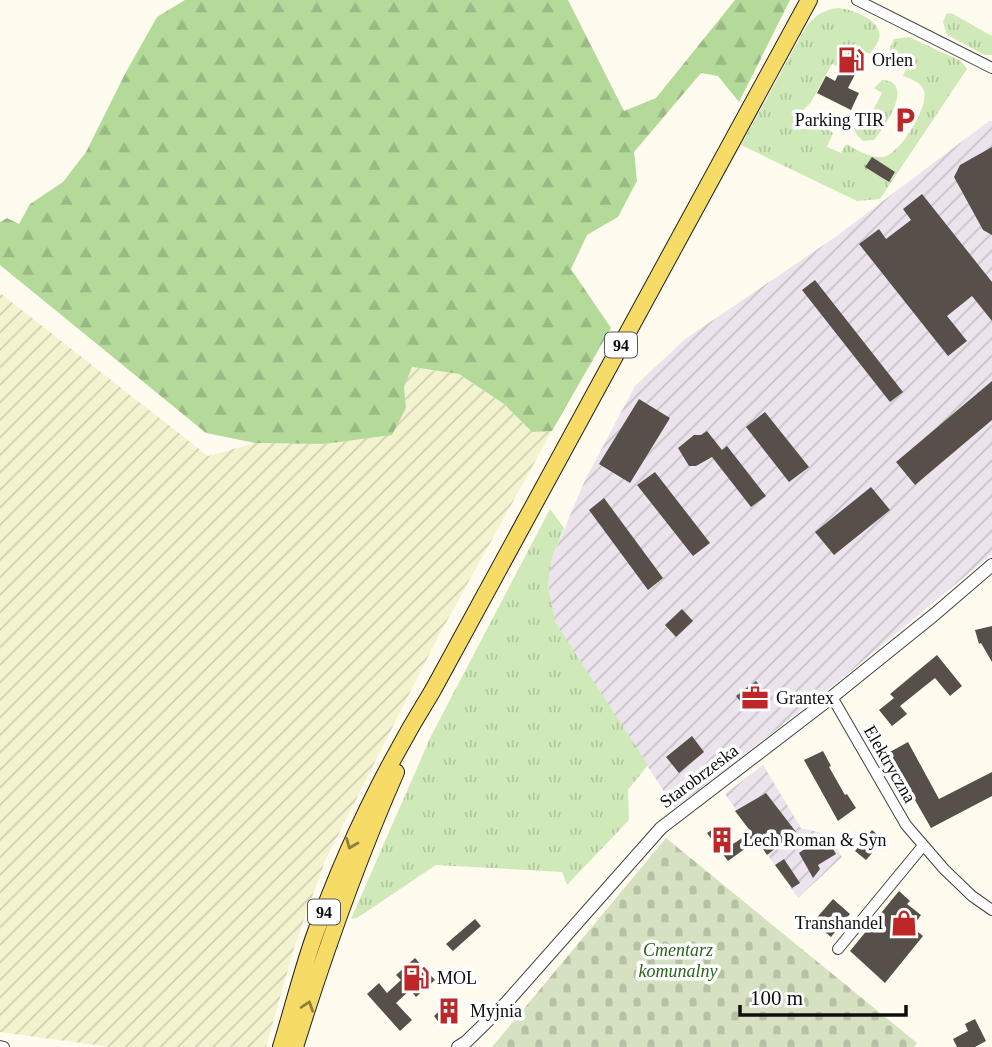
<svg xmlns="http://www.w3.org/2000/svg" width="992" height="1047" font-family="'Times New Roman',serif">
  <defs>
    <pattern id="industrial-furrows" width="10" height="10" patternUnits="userSpaceOnUse" patternTransform="scale(1.75)"><rect width="10" height="10" fill="#ece3ed"/><path d="M-1 1l2-2M0 10L10 0M9 11l2-2" fill="none" stroke="#c9c2ca"/></pattern>
    <pattern id="farmland-furrows" width="10" height="10" patternUnits="userSpaceOnUse" patternTransform="scale(1.75)"><rect width="10" height="10" fill="#f4f3d0"/><path d="M-1 1l2-2M0 10L10 0M9 11l2-2" fill="none" stroke="#d0cfb1"/></pattern>
    <pattern id="grass-tufts" width="24" height="20" patternUnits="userSpaceOnUse" patternTransform="scale(1.75)"><rect width="24" height="20" fill="#d0e9b9"/><path d="M3 7l-1-3M5 7V3M7 7l1-3M15 17l-1-3M17 17v-4M19 17l1-3" fill="none" stroke="#b1c79e"/></pattern>
    <pattern id="forest-firs" width="22" height="20" patternUnits="userSpaceOnUse" patternTransform="scale(1.75)"><rect width="22" height="20" fill="#b3da99"/><path d="M5 1l3.5 6h-7zM16 11l3.5 6h-7z" fill="#99ba83"/></pattern>
    <pattern id="cemetery-stones" width="16" height="16" patternUnits="userSpaceOnUse" patternTransform="scale(1.75)"><rect width="16" height="16" fill="#d5e1c0"/><path d="M2 7V4a2 2 0 0 1 4 0v3zM10 15v-3a2 2 0 0 1 4 0v3z" fill="#b6c0a4"/></pattern>
  </defs>
  <rect width="100%" height="100%" fill="#fffcef"/>
  <path fill="url(#industrial-furrows)" d="M989,121h3v433l-158,131 -159,123 -120,-182 -7,-41 4,-27 34,-80 49,-92 50,-47 149,-101z
    M763,765l38,63 29,7 12,22 -44,41 -73,-104z"/>
  <path fill="url(#farmland-furrows)" d="M0,293l208,163 47,-13 69,1 29,-5 53,-31 -2,-21 7,-20 48,7 45,30 28,28 20,-1 -114,206 -113,224 -30,84 -29,102h-156l-110,-15z"/>
  <path fill="url(#grass-tufts)" d="M839,8c15,2 45,13 40,31 -1,4 -6,10 -8,15l-20,-7 -11,20 -8,-3 -21,38 -14,15 4,12 21,-4 -1,3 3,3 2,-3 7,5 -6,14 14,6 5,-9c11,6 24,14 36,13 17,-1 47,-50 42,-66 -3,-9 -13,-12 -21,-15l3,-7 -12,-7 -3,5 -4,-13 7,-15 15,-2 52,24 6,8 -87,130 -23,2 -116,-56 66,-120c10,-11 18,-16 32,-17z
    M947,13l6,1 39,22v19h-7l-38,-20 -4,-13z
    M882,80c34,1 3,47 -8,60l-11,1 -7,-7 -2,-7 5,-12 9,5 14,-27 -8,-5z
    M550,509l14,19 -12,30 -4,27 7,37 93,143 -20,25 1,30 -62,65 -5,-13 -126,-7 -79,53 -6,1 80,-183z"/>
  <path fill="url(#forest-firs)" d="M185,0h383l56,111 32,-13 79,-98h55l-51,102 -21,-26 -17,-3 -67,79 3,29 -19,36 -31,18 -16,34 40,59 -59,103 -20,1 -28,-28 -45,-30 -47,-7 -8,20 2,21 -14,27 -68,9 -69,-1 -49,-10 -206,-168v-43l7,-4 12,6 11,-20 33,-22 23,-30 40,-80 31,-55z"/>
  <path fill="url(#cemetery-stones)" d="M666,838l251,205 -3,4h-422z"/>
  <path fill="#57504a" d="M851,48l14,7 -17,33 11,5 -8,17 -34,-17 9,-17 9,5z
    M992,147v88l-9,-5 -29,-53 6,-12z
    M872,157l23,15 -6,10 -24,-15z
    M922,194l70,88v39l-20,-25 -25,20 20,25 -19,15 -89,-112 20,-15 7,10 25,-19 -8,-11z
    M815,280l88,112 -13,10 -88,-112z
    M992,381v39l-77,65 -19,-23z
    M639,399l31,19 -40,65 -31,-19z
    M765,412l44,55 -20,15 -43,-55z
    M707,431l15,19 5,-4 39,50 -15,11 -39,-50 -16,9h-7l-11,-18 16,-13h7z
    M655,472l55,71 -17,13 -56,-71z
    M871,487l19,23 -56,45 -19,-23z
    M604,498l59,80 -15,12 -59,-80z
    M682,609l11,12 -17,16 -11,-12z
    M992,626v36l-11,-19 -2,1 -4,-14z
    M937,655l25,31 -12,10 -15,-18 -35,28 7,8 -15,12 -13,-16 15,-12 -4,-4z
    M756,681l11,14 -20,15 -11,-14z
    M692,736l12,16 -25,21 -13,-16z
    M908,742l31,57 53,-27v24l-61,32 -43,-75z
    M823,751l8,15 -2,1 16,28 2,-1 9,14 -18,13 -34,-61z
    M766,793l30,39 -29,23 -10,-15 -29,21 -21,-28 12,-8 14,19 18,-12 -16,-21z
    M872,830l7,6 -3,3 5,4 -15,17 -11,-9z
    M825,835l11,19 -18,11 2,4 -7,9 -14,-25z
    M784,859l16,24 -8,5 -17,-23z
    M899,891l11,10 -3,3 14,11 -9,12 11,9 -38,47 -35,-32z
    M833,899l17,15 -19,23 -18,-15z
    M475,919l6,7 -28,25 -7,-7z
    M415,958l20,22 -19,17 -6,-7 -14,13 16,17 -12,11 -33,-37 12,-11 8,10 14,-13 -5,-5z
    M451,1000l8,13 -15,12 -2,-3 -2,2 -6,-8z
    M975,1019l11,22 -11,6h-18l-4,-8 15,-8 -3,-7z"/>
  <g fill="none" stroke-linecap="round" stroke-linejoin="round">
    <g stroke="#414141" stroke-width="12">
      <path id="minor" d="M857,0l135,68
        M832,697l74,128 38,44 28,27 20,14
        M838,949l84,-102
        M0,1046l4,1"/>
    </g>
    <g stroke="#414141" stroke-width="14">
      <path id="tertiary" d="M458,1047l8,-5 41,-40 154,-174 171,-131 103,-83 57,-49"/>
    </g>
    <g stroke="#1f1f1f" stroke-width="18">
      <path id="primary" d="M281,1047c11,-36 20,-72 32,-107 31,-88 71,-171 120,-250l376,-690
        M295,1047c29,-93 62,-186 101,-275"/>
    </g>
    <use href="#minor" stroke="#fff" stroke-width="10"/>
    <use href="#tertiary" stroke="#fff" stroke-width="12"/>
    <use href="#primary" stroke="#f7db67" stroke-width="16"/>
  </g>
  <defs><path id="oneway-chevron" d="M-2-3.5L2.5 0L-2 3.5" fill="none" stroke-width="1.6" stroke-linecap="round" stroke-linejoin="round" transform="scale(1.75)"/></defs>
  <g stroke="#8e7f3f">
    <use href="#oneway-chevron" transform="translate(351 844) rotate(112)"/>
    <use href="#oneway-chevron" transform="translate(308 1006) rotate(-72)"/>
  </g>
  <defs>
    <g id="fuel-bare" transform="scale(2.1)"><path d="M-5.5-6h7V0h2V4h1.3V-2.5L3-4.5l.8-.8L6-3V5H2.5V1h-1V6h-7ZM-4.2-4.7v3.2H.2V-4.7Z" fill="#bd2727" stroke="#fff" stroke-width="2.5" paint-order="stroke"/></g>
    <g id="parking-bare" transform="scale(2.1)"><path d="M-3.5-5.5H1a3.5 3.5 0 0 1 0 7H-1V5.5H-3.5ZM-1-3.4V-.6H.8a1.4 1.4 0 0 0 0-2.8Z" fill="#bd2727" stroke="#fff" stroke-width="2.5" paint-order="stroke"/></g>
    <g id="office-bare" transform="scale(2.1)"><path d="M-6-3h4V-5.5h4V-3h4V5H-6ZM-1-4.5V-3h2v-1.5ZM-6 0V1H6V0Z" fill="#bd2727" stroke="#fff" stroke-width="2.5" paint-order="stroke"/></g>
    <g id="building-bare" transform="scale(2.1)"><path d="M-4-6H4V6H1V3H-1V6H-4ZM-2.5-4.3h1.7v1.8h-1.7ZM.8-4.3h1.7v1.8H.8ZM-2.5-1h1.7V.8h-1.7ZM.8-1h1.7V.8H.8Z" fill="#bd2727" stroke="#fff" stroke-width="2.5" paint-order="stroke"/></g>
    <g id="shop-bare" transform="scale(2.1)"><path d="M-5-2.5h2.3a2.7 3.5 0 0 1 5.4 0H5L5.5 6h-11ZM-1.5-2.5h3a1.5 2.3 0 0 0-3 0Z" fill="#bd2727" stroke="#fff" stroke-width="2.5" paint-order="stroke"/></g>
  </defs>
  <g fill-rule="evenodd">
    <use href="#fuel-bare" x="851" y="60"/>
    <use href="#parking-bare" x="905" y="120"/>
    <use href="#office-bare" x="755" y="698"/>
    <use href="#building-bare" x="722" y="840"/>
    <use href="#shop-bare" x="904" y="923"/>
    <use href="#fuel-bare" x="416" y="978"/>
    <use href="#building-bare" x="449" y="1011"/>
  </g>
  <g text-anchor="middle" stroke-width="7" stroke-linejoin="round" paint-order="stroke">
    <g fill="#fff" stroke="#565656" stroke-width="2">
      <rect x="605" y="332.5" width="32" height="25" rx="5"/>
      <rect x="308" y="899.5" width="32" height="25" rx="5"/>
    </g>
    <g font-size="16" font-weight="bold" fill="#0e0e0e">
      <text x="621" y="351">94</text>
      <text x="324" y="918">94</text>
    </g>
    <g font-size="18" fill="#0e0e0e" stroke="#fff" text-anchor="start">
      <text x="872" y="66">Orlen</text>
      <text x="884" y="126" text-anchor="end">Parking TIR</text>
      <text x="776" y="704">Grantex</text>
      <text x="743" y="846">Lech Roman &amp; Syn</text>
      <text x="883" y="929" text-anchor="end">Transhandel</text>
      <text x="437" y="984">MOL</text>
      <text x="470" y="1017">Myjnia</text>
    </g>
    <g font-size="18" fill="#0e0e0e" stroke="#fff">
      <text transform="translate(890 764) rotate(60)" y="6">Elektryczna</text>
      <text transform="translate(699 776) rotate(-37)" y="6">Starobrzeska</text>
    </g>
    <g font-size="18" font-style="italic" fill="#2a651f" stroke="#fff">
      <text x="678" y="956">Cmentarz<tspan x="678" dy="21">komunalny</tspan></text>
    </g>
  </g>
  <path d="M740 1005v10h166v-10" fill="none" stroke="#0e0e0e" stroke-width="3.5"/>
  <text x="750" y="1005" font-size="21" fill="#0e0e0e" stroke="#ffffff" stroke-width="5" paint-order="stroke">100 m</text>
</svg>
